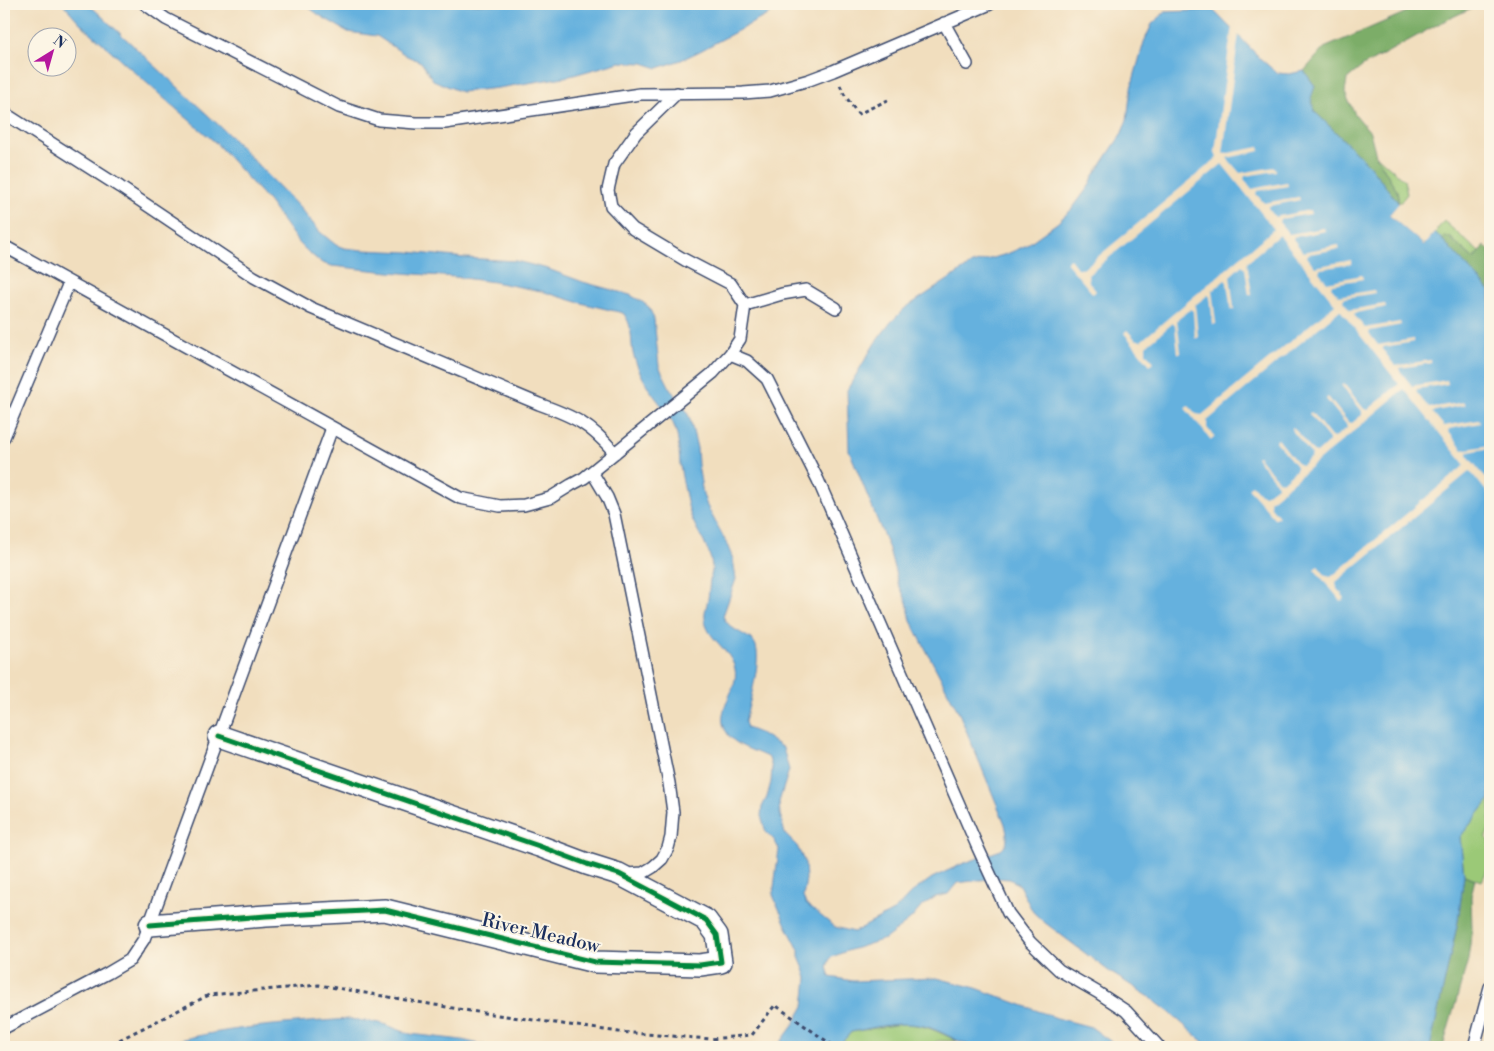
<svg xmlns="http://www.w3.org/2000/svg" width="1494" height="1051" font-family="'Libre Bodoni',serif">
  <rect width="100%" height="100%" fill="#fcf5e5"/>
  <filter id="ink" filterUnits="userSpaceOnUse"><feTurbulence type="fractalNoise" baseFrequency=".02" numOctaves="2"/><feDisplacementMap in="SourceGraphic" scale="10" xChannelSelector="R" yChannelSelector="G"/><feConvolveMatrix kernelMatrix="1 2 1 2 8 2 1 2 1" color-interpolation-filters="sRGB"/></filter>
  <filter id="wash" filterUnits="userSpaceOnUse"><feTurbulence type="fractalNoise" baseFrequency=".0096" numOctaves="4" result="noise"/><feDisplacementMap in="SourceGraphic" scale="20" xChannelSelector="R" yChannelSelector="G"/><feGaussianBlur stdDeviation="1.12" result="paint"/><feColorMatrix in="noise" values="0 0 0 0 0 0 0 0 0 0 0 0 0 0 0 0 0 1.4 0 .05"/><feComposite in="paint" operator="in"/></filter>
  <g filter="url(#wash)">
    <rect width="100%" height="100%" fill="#f1debe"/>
    <path fill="#9bc977" stroke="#5b7c6a" d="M1376,155l28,25 3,14 -8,10 -2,-13z
      M1444,221l35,31 -5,7 -24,-22h-6l-1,4 -8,-9z
      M1490,799v17l-1,2 1,2v8l-4,9 4,4v23l-8,17 -18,-6 -4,-38z
      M901,1024c23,0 36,7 56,17h-20l-7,6h-92l13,-15z"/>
    <path fill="#7cad68" stroke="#4c6e63" d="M1418,4h19l1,1 3,-1h39l-40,19 -77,43 -16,13 -2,14 10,21 15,18 6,23 21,36 2,13 -30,-39 -54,-53 -5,-14 5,-12 -11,-15 20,-23 78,-34z
      M1444,237h5l25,22 10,-14 6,6v40l-47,-50z
      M1464,875l11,4 -4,17 1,33 -4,31 -25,87h-13l28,-126z"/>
    <path fill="#65b1de" stroke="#40709e" d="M63,4h24l8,6 130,121 75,77 20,24 16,13 8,3 19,2 46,2 56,6 51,3 32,8 35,13 47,13 11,6 8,6 5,12 5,47 12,24 15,20 4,9 7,29 1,17 5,29 4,12 18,34 8,19 3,20 -13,37c5,13 19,16 29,24 14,10 -4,66 -7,82l2,6 15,6 21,14 6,22 -10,32 1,12 5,20 12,12 8,17 1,16 -3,18 3,7 29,23 19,5 41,-22 16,-17 21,-15 30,-14 39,-14c9,-7 6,-16 4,-26l-46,-111 -48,-92 -4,-19 -9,-19 -9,-34 -40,-99 -2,-60 28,-47 16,-21 14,-14 67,-44 35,-10 18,-8 32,-23 15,-14 17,-23 4,-9 28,-42 6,-15 4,-32 13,-46 8,-18 13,-12 48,-2 49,50 15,13 12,1 15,-3 11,15 -4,12 4,14 54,53 30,39 -10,11 35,30 11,-13 55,59v508l-30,38 4,38 -6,46 -28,126h-221l-40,-35 -21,-16 -38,-24 -66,-50 -11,-10 -14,-27 -9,-6 -14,-1 -39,5 -9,11 -13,3 -13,9 -11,13 -26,20 -41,13 -14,6 -3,9 3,10 23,4 84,-3 39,10 81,30 34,9 27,20h-150l-1,-3c-13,-4 -24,-12 -36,-16 -26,-9 -54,-1 -80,4l-13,15h-61l15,-20 12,-21 3,-28 -3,-9 -5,-12v-7l-13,-25 -13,-30 6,-46 -5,-9 -8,-8 -5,-16 1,-9 5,-10 4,-15 1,-14 -3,-10c-16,-9 -37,-11 -45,-31 -7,-19 15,-38 11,-58 -4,-20 -30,-31 -30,-51 -1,-6 2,-13 3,-19 1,-6 1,-13 2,-19 1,-5 3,-9 2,-14 -2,-20 -18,-37 -23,-56 -3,-15 -7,-30 -9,-45 -1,-12 -1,-25 -5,-37 -4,-12 -16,-25 -23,-35 -7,-10 -13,-22 -17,-33 -6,-16 0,-33 -12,-47l-46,-11 -36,-11 -47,-9 -39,-5 -66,-5 -57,-6 -10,-3 -14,-11 -10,-10 -29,-40 -53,-59 -49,-42 -86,-77z
      M304,4h484l-88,47 -19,9 -23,8 -15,-5 -23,-1 -50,14 -72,12 -37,4 -28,-12 -12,-18 -14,-6 -30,-20 -29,-4 -29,-17z
      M349,1019l32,4 29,11 52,6 31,7h-338c63,-20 129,-23 194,-28z"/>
    <path fill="#f1debe" d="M1232,26l7,7 -16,120 1,1 35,-7 1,4 -33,7 13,15 35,-6 1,4 -31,5 -1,3 8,10 35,-7 1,4 -31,5 -1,3 8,9 35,-6 1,3 -31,6 -1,2 7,9 35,-7 1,4 -31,5 -1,3 10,12 35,-6 1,3 -31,6 -1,2 10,13 35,-7 1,4 -31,5 -1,3 8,10 36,-7v4l-31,5 -1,3 8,10 35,-7 1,4 -31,5 -1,3 8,9 35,-6 1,3 -31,5 -1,3 7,9 35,-6 1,3 -31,6 -1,2 11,13 35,-6 1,3 -31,6 -1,2 9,12 36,-6v3l-31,5v3l12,16 36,-6v3l-31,5v3l12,15 35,-6 1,4 -31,5 -1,3 13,16 36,-6v3l-30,6 -2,2 11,13 35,-6 1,3 -31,6 -1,2 15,19 27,-5v3l-22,4 -1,3 23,28v13l-20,-25 -134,111 1,7 8,9 -4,3 -27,-32 4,-3 8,10 5,1 134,-112 -61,-76 -134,112 1,6 8,10 -4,2 -27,-31 4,-3 8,9 5,1 12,-9 -1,-4 -20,-25 2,-1 20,24 4,2 14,-12v-4l-20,-25 2,-2 20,25 4,1 9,-8v-3l-20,-25 2,-2 20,25 4,1 12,-11v-3l-20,-25 2,-2 20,25 3,1 13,-10 -1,-4 -20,-25 2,-2 20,25 4,1 10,-8v-4l-20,-25 2,-2 20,25 4,1 31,-26 -59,-74 -133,111v7l8,9 -4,3 -26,-32 3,-3 8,9 6,1 133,-111 -56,-69 -32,27 5,33h-3l-4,-27 -3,-3 -12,11 4,33 -3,1 -4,-28 -2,-2 -13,11 4,33h-3l-3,-27 -2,-2 -13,10 3,33h-3l-2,-27 -2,-2 -14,11 4,33h-3l-3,-28 -2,-2 -27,23v7l8,9 -4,3 -26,-32 3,-3 8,9 6,2 133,-112 -52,-65 -134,111 1,7 7,9 -3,3 -27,-32 4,-3 7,9 6,1 134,-111 -2,-6z
      M1400,202l1,3 -9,10 31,27 10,-12h4l-13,15 -35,-30z"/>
  </g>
  <g filter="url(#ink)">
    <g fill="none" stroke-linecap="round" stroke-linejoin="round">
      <g stroke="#3b496c" stroke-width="14">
        <path id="lane" d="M145,4l21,15 173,88 40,13 37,3h29l195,-29 103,-1 27,-2 39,-11 24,-9 157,-67
          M944,23l23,41
          M4,113l116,74 134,90 57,31 228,96c36,13 51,20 76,49
          M4,246l456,252 40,8 24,-1 26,-7 21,-13 13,-7 129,-105 17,-19 10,-15 5,-34 -14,-21 -46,-24 -52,-31 -22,-23 -3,-16 6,-26 22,-31 41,-40
          M745,305l37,-11 24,-4 30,18
          M730,354l17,7 20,18 51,101 160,368 30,65 22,29 29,28 38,22 29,19 33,36
          M4,437l65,-154
          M592,472l15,25 7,17 55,269 4,29 -2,25 -3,11 -6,11 -9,8 -10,6 -16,1
          M4,1028l104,-55 22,-13 14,-21 188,-511
          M1474,1047l16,-60"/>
      </g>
      <g stroke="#3b496c" stroke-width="24">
        <path id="street" d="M150,925l116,-9 119,-6 210,52 105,3 21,-3 -4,-27 -11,-15 -87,-46 -32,-10 -48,-18 -320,-110"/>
      </g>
      <path stroke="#3b496c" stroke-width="3" stroke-dasharray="4 4" stroke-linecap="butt" d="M840,85l4,9 14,20 30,-14
        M105,1047l104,-52 110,-10 151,26 149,21 91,7 42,-4 23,-30 60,42"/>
      <use href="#lane" stroke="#fff" stroke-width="11"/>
      <use href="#street" stroke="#fff" stroke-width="21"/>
      <g stroke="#fcf5e5" stroke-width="8">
        <path id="cycleway" d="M150,925l116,-9 119,-6 210,52 105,3 21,-3 -4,-27 -11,-15 -87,-46 -32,-10 -48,-18 -320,-110"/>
      </g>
      <use href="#cycleway" stroke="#00873e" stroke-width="5"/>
    </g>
  </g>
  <g text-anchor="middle" stroke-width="4" stroke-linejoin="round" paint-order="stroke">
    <g font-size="19" fill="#1b2f5e" stroke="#fcf5e5">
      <text transform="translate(541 932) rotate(13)" y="7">River Meadow</text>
    </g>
  </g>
  <rect width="1494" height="1051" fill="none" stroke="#fcf5e5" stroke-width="20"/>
  <g transform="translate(52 52) rotate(37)"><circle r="24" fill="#fcf5e5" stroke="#a2a6af"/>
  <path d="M0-4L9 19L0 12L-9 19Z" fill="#b5179e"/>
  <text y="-8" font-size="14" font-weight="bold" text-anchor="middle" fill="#1b2f5e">N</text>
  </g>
</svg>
